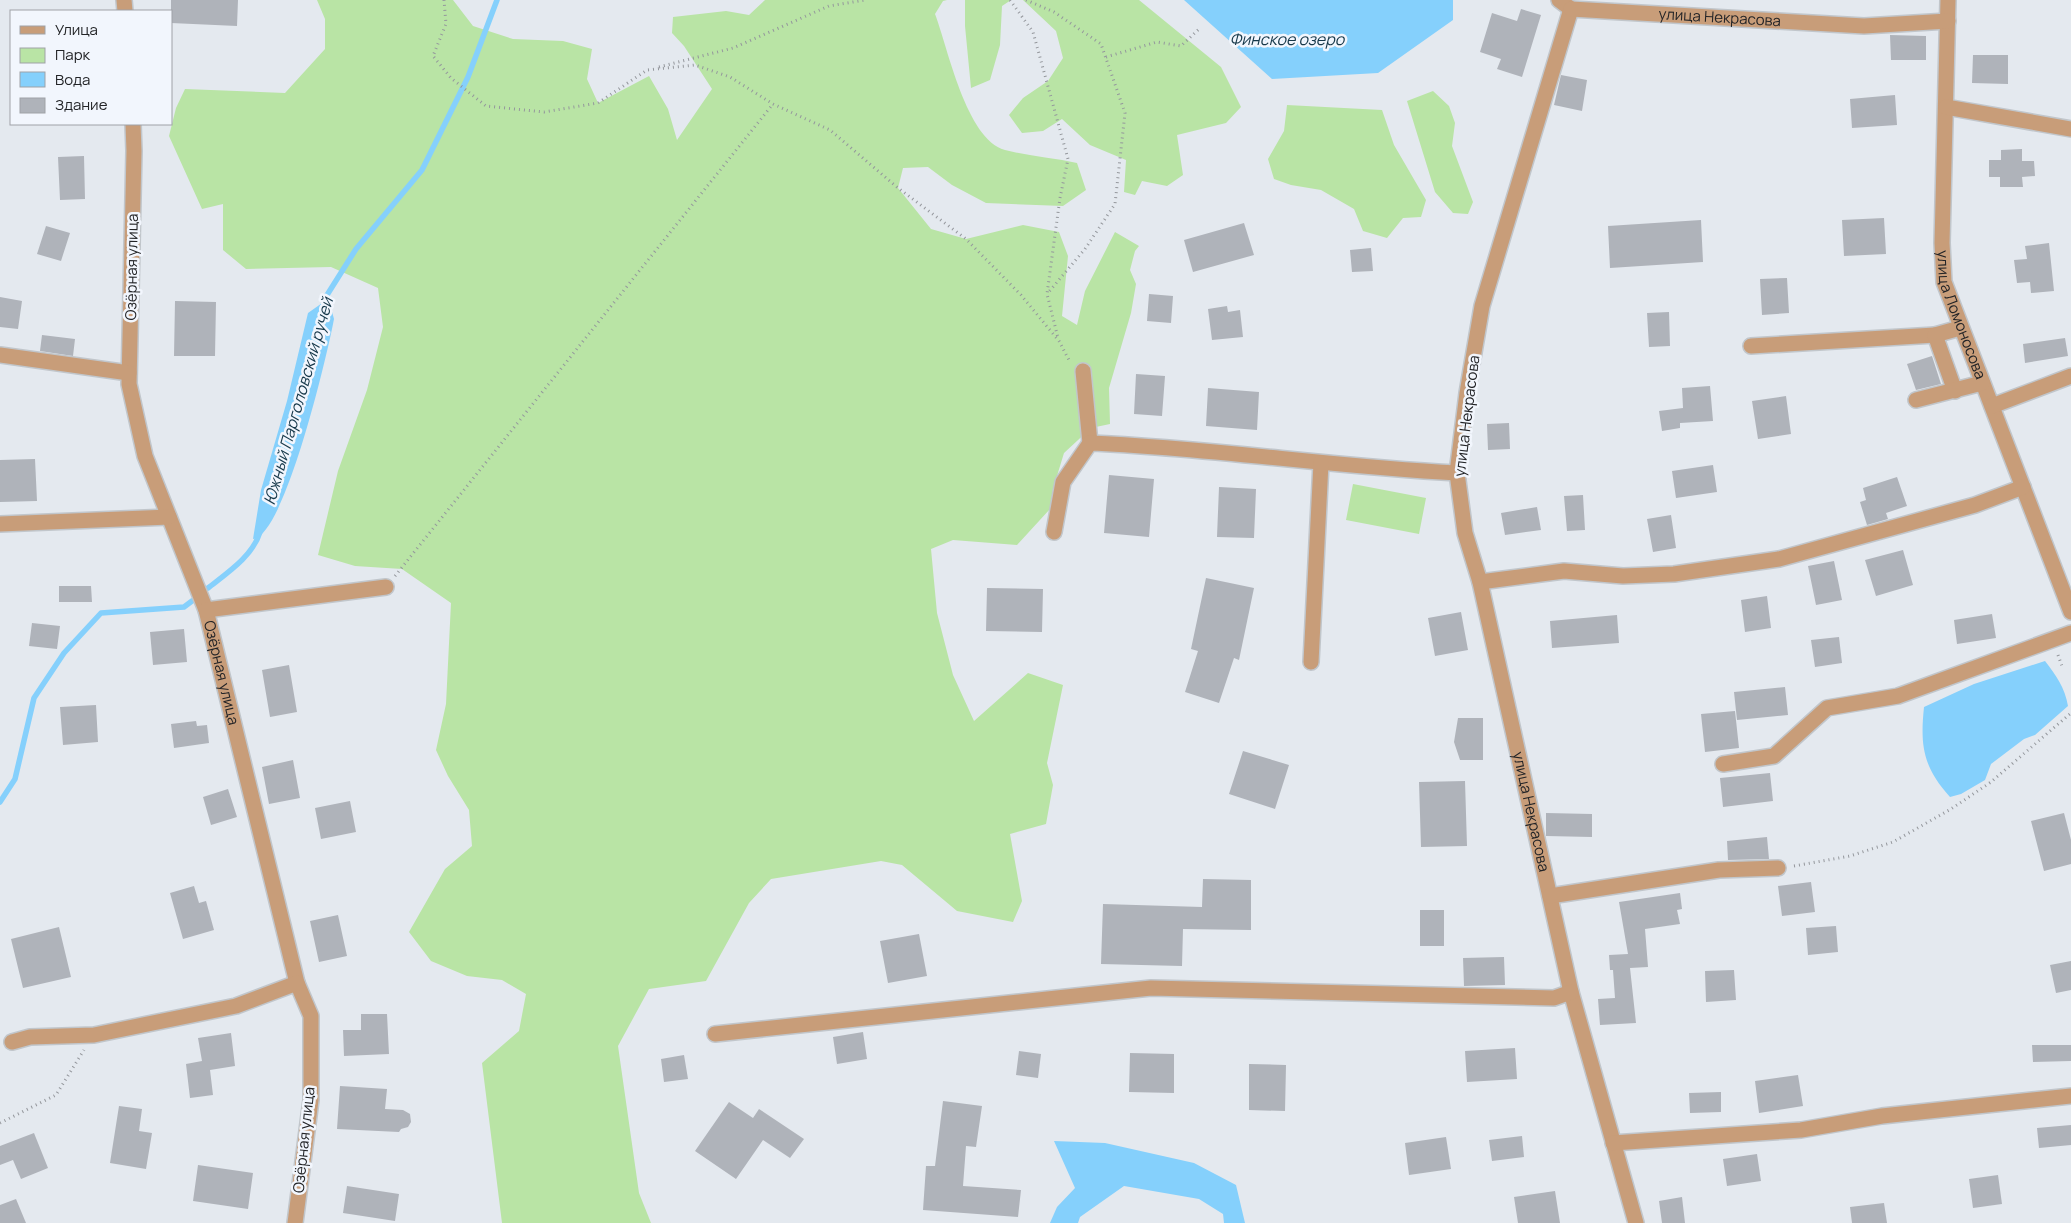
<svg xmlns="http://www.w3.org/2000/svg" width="2071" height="1223" font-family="Manrope,sans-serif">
  <rect width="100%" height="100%" fill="#e4e9ef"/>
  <path fill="#b9e4a5" d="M317,0h136l20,26 40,13 50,2 29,8 -5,30 11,24 51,-27 19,33 9,31 35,-51 -28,-43 -12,-13 1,-16 53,-6 23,4 16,-15h182l-4,1 -8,13c13,34 31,125 70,136 23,6 49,8 72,13l9,27 -23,16 -77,-3 -34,-18 -24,-18 -25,1 -5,20 33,41 35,10 57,-14 36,7 9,24 -6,60 15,9 8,-34 30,-59 24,14 -4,5 -5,19 6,14 -5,29 -22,75 1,36 -19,4 -27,25 -11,36 -3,20 -33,36 -64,-5 -22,9 6,64 16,62 21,46 54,-48 35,12 -16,78 6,22 -7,39 -36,10 12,67 -9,21 -56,-11 -55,-46 -21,-4 -110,18 -22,24 -43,78 -57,8 -31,57 21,147 12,30h-149l-20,-160 37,-32 7,-37 -24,-14 -35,-4 -36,-15 -22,-29 36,-63 27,-23 -3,-36 -21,-34 -12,-26 10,-46 5,-101 -49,-34 -47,-3 -37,-11 20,-84 29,-81 16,-63 -5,-39 -47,-21 -85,2 -23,-19v-46l-21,5 -33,-73 7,-28 9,-19 100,4 40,-44v-30z
    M965,0h46l-9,6 -2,39 -10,35 -19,8 -6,-62z
    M1023,0h116l82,67 20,40 -15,16 -49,12 6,40 -16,11 -25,-5 -7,14 -11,-3 2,-32 -36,-15 -28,-26 -19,12 -21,2 -13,-18 14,-17 25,-17 15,-23 -7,-27z
    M1433,91l16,15 6,17 -3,23 21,56 -5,12 -15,-1 -18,-21 -28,-91z
    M1287,105l95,5 12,35 32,55 -5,17 -18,1 -16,20 -24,-7 -9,-22 -33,-19 -30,-5 -17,-6 -6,-20 16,-28z
    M1353,484l73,14 -7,36 -73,-14z"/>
  <path fill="#85d0fc" d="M1184,0h269v20l-75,53 -106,6z
    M325,301l6,7 3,11c-6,33 -49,217 -81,220l8,-49 26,-89 21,-88z
    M2045,661c11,14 20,27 23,45l-33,29 -11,4 -33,25 -6,16 -24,14 -11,3c-27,-30 -30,-51 -26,-90l50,-23z
    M1054,1141l51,2 89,20 42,22 9,38h-21l-1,-9 -24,-15 -75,-13 -44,31 -2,6h-28l7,-16 18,-19z"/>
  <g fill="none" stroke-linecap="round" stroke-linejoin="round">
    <path stroke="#85d0fc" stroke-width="5.5" d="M323,306l4,-11 29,-46 66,-79 46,-93 29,-77
      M208,588c19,-15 45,-32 52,-56
      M0,802l15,-23 19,-81 30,-45 37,-40 83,-6 8,-6"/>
  </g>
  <path fill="#afb3ba" d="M171,0h67l-1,26 -66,-3z
    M1521,9l20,6 -19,62 -25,-8 4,-10 -21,-7 12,-39 25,8z
    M1890,35l36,1v24h-35z
    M1973,55h35v29l-36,-1z
    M1561,75l26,5 -5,31 -28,-6z
    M1895,95l2,30 -45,3 -2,-29z
    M2022,149v12h12l1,15 -13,1 1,10h-23v-10h-11v-17h12v-10z
    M84,156l1,43 -25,1 -2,-43z
    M1884,218l2,36 -42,2 -2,-36z
    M1701,220l2,42 -93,6 -2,-42z
    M1244,223l10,32 -61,17 -9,-32z
    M46,226l24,7 -9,28 -24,-7z
    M2049,243l5,48 -23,2 -1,-11 -13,1 -3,-23 13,-1 -2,-13z
    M1371,248l2,23 -21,1 -2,-22z
    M1787,278l2,35 -27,2 -2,-36z
    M1149,294l24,2 -2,27 -24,-2z
    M0,297l22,4 -4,28 -18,-2z
    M175,301l41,1 -1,54h-41z
    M1227,306l1,6 12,-2 3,27 -31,3 -4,-31z
    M1669,312l1,34 -21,1 -2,-34z
    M42,335l33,4 -2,17 -33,-5z
    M2065,338l3,18 -43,7 -2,-19z
    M1932,356l9,28 -25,6 -9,-26z
    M1136,374l29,2 -3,40 -28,-2z
    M1710,386l3,35 -33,2v5l-18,3 -3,-20 24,-3 -1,-20z
    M1208,388l51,4 -2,38 -51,-4z
    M1786,396l5,38 -33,5 -6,-38z
    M1509,423l1,26 -22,1 -1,-26z
    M35,459l2,42 -37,1v-42z
    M1713,465l4,27 -41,6 -4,-27z
    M1109,475l45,4 -5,58 -45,-4z
    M1897,477l10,29 -21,7 2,6 -21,6 -7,-23 6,-2 -3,-12z
    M1219,487l37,2 -2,49 -37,-1z
    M1583,495l2,35 -18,1 -3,-35z
    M1537,507l4,23 -36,5 -4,-22z
    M1671,515l5,33 -23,4 -6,-33z
    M1903,550l10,35 -37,11 -11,-36z
    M1834,561l8,39 -26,5 -8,-39z
    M1206,578l48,10 -15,72 -5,-2 -15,45 -34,-11 13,-41 -7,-2z
    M59,586h32l1,16h-33z
    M987,588l56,1 -1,43 -56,-1z
    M1767,596l4,32 -26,4 -4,-32z
    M1461,612l7,38 -33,6 -7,-38z
    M1992,614l4,24 -39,6 -3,-24z
    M1617,615l2,28 -67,5 -2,-27z
    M32,623l28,3 -3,23 -28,-3z
    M184,629l3,33 -34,3 -3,-33z
    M1839,637l3,26 -27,4 -4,-27z
    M289,665l8,47 -27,5 -8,-47z
    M1785,687l3,28 -51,5 -3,-28z
    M96,705l2,37 -35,3 -3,-38z
    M1735,711l4,37 -34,4 -4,-38z
    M1458,718h25v42h-23l-6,-18z
    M196,721l1,5 10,-1 2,18 -35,5 -3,-24z
    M1243,751l46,14 -14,44 -46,-15z
    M293,760l7,38 -31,6 -7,-37z
    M1770,773l3,28 -50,6 -3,-29z
    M1465,781l2,65 -46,1 -2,-65z
    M228,789l9,28 -26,8 -8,-28z
    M350,801l6,31 -35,7 -6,-31z
    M1546,813l46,1v23l-46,-1z
    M2064,813l7,27v24l-27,7 -13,-50z
    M1767,837l2,22 -41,1 -1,-19z
    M1203,879l48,1v50l-68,-1 -1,37 -81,-2 2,-60 99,3z
    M1811,882l4,30 -33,4 -4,-30z
    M194,886l5,17 7,-2 8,29 -31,9 -13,-46z
    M1680,893l2,16 -5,1 3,14 -35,5 3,38 -18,1 6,55 -36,2 -2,-26 17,-1 -2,-28h-3l-1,-15 19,-1 -9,-52z
    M1420,910h24v36h-24z
    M338,915l9,41 -28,6 -9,-41z
    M1836,926l2,26 -30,3 -2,-27z
    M59,927l12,50 -48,11 -12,-49z
    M919,934l8,42 -39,7 -8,-42z
    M1504,957l1,28 -41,1 -1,-28z
    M2071,961v29l-15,3 -6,-28z
    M1734,970l2,30 -30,2 -1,-31z
    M361,1014h26l2,40 -45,2 -1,-26h18z
    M863,1032l4,27 -30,5 -4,-27z
    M231,1033l4,33 -25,4 3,25 -23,3 -4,-34 16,-3 -4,-23z
    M2032,1045h39v16l-38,1z
    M1515,1048l2,31 -50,3 -2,-31z
    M1019,1051l22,3 -3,24 -22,-3z
    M1130,1053l44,1v39l-45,-1z
    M684,1055l4,24 -24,3 -3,-23z
    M1249,1064l37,1 -1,46 -36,-1z
    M1798,1075l5,31 -44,7 -4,-32z
    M340,1086l47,3 -2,20 18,1 7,4 1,8 -3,5 -7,2 -2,3 -62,-3z
    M1721,1092v20l-31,1 -1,-20z
    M943,1101l39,5 -6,41 -10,-1 -3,40 58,4 -3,27 -95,-7 3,-44h9z
    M729,1102l24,16 6,-9 45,30 -14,19 -27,-18 -27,39 -41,-28z
    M119,1106l23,3 -3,22 13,2 -6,36 -36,-6z
    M2071,1125v20l-32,3 -2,-20z
    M34,1133l14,35 -27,11 -8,-19 -13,5v-19z
    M1522,1136l2,21 -32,4 -3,-21z
    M1446,1137l5,32 -42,6 -4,-32z
    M1757,1154l4,27 -34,5 -4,-27z
    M198,1165l55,8 -5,36 -55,-8z
    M1998,1175l4,29 -29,4 -4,-29z
    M347,1186l52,8 -4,27 -52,-8z
    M1555,1191l5,32h-42l-4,-26z
    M1682,1197l3,26h-23l-3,-22z
    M16,1199l10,24h-26v-18z
    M1884,1203l3,20h-35l-2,-16z"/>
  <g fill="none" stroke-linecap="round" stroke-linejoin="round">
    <g stroke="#c1c6cb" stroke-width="18">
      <g id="minor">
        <path d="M124,0l1,11"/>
        <path d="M1559,0l12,9"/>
        <path id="s1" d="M1948,0l-6,243 2,39 127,330"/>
        <path id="s2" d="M1571,9l-89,297 -15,87 -10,80 8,60 15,49 91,410 65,231"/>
        <path id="s3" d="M1571,9l293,17 84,-5"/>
        <path d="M1946,107l125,22"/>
        <path id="s4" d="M133,124l1,27 -5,233 16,72 61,154 91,373 14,33v84l-16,123"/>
        <path d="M1751,346l184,-11"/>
        <path d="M0,355l129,18"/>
        <path d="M1083,371l7,72"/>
        <path d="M1955,391l-20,-56 25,-7"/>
        <path d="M1916,400l66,-17"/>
        <path d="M1992,406l79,-30"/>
        <path d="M0,524l169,-7"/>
        <path d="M1054,532l9,-50 27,-39c123,5 245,24 367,30"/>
        <path d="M1480,582l84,-11 59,5 51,-2 105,-15 196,-54 48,-18"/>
        <path d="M206,610l180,-23"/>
        <path d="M1311,662l10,-199"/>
        <path d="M1723,764l51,-8 53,-48 71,-12 173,-63"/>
        <path d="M1550,896l169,-26 59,-2"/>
        <path d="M715,1034l436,-46 403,10 17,-6"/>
        <path d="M12,1042l18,-5 64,-2 142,-29 61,-23"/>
        <path d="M1613,1143l188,-13 81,-14 189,-20"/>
      </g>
    </g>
    <path stroke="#94979c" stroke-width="3" stroke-dasharray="1 4" stroke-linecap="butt" d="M444,0l2,24 -13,32 18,22 35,28 58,6 54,-9 49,-33 48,-5 35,12 43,27 57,26 68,58 68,51 55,56 38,46 11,21
      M1010,0l23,32 35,127 -8,39 -13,96 11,44
      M1026,0l28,12 47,32 24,69 -10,91 -30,45 -38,45
      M1106,57l51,-15 24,4 18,-17
      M659,67l74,-19 96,-42 36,-6
      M395,576l378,-472
      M2058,655l4,11
      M1794,866l56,-10 43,-14 58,-33 40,-27 80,-69
      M0,1123l56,-28 28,-45"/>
    <use href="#minor" stroke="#c89d79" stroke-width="15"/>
  </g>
  <g text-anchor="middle" stroke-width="5" stroke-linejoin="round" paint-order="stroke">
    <g font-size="15" fill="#232427" stroke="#f2f6fd">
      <text dy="5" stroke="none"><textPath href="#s3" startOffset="149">улица Некрасова</textPath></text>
      <text transform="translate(132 267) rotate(-89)" y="5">Озёрная улица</text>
      <text dy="5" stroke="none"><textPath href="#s1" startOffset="318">улица Ломоносова</textPath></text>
      <text transform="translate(1467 416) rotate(-83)" y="5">улица Некрасова</text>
      <text dy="5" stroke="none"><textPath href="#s4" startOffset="564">Озёрная улица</textPath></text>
      <text dy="5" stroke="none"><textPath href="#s2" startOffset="826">улица Некрасова</textPath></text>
      <text transform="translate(304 1140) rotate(-84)" y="5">Озёрная улица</text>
    </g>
    <g font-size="16" font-style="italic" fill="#16384a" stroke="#f2f6fd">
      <text x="1287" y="45">Финское озеро</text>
      <text transform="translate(298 401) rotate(-74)" y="6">Южный Парголовский ручей</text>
    </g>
  </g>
  <rect x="10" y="10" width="162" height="115" fill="#f2f6fd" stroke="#9fa2a7"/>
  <rect x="20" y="26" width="25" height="8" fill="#c89d79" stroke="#9fa2a7"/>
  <text x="55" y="35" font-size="15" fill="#232427">Улица</text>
  <rect x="20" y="48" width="25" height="15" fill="#b9e4a5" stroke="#9fa2a7"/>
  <text x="55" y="60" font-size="15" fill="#232427">Парк</text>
  <rect x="20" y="72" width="25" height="15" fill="#85d0fc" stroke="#9fa2a7"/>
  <text x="55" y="85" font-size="15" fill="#232427">Вода</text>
  <rect x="20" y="98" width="25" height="15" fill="#afb3ba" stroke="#9fa2a7"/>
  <text x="55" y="110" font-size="15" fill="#232427">Здание</text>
</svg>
